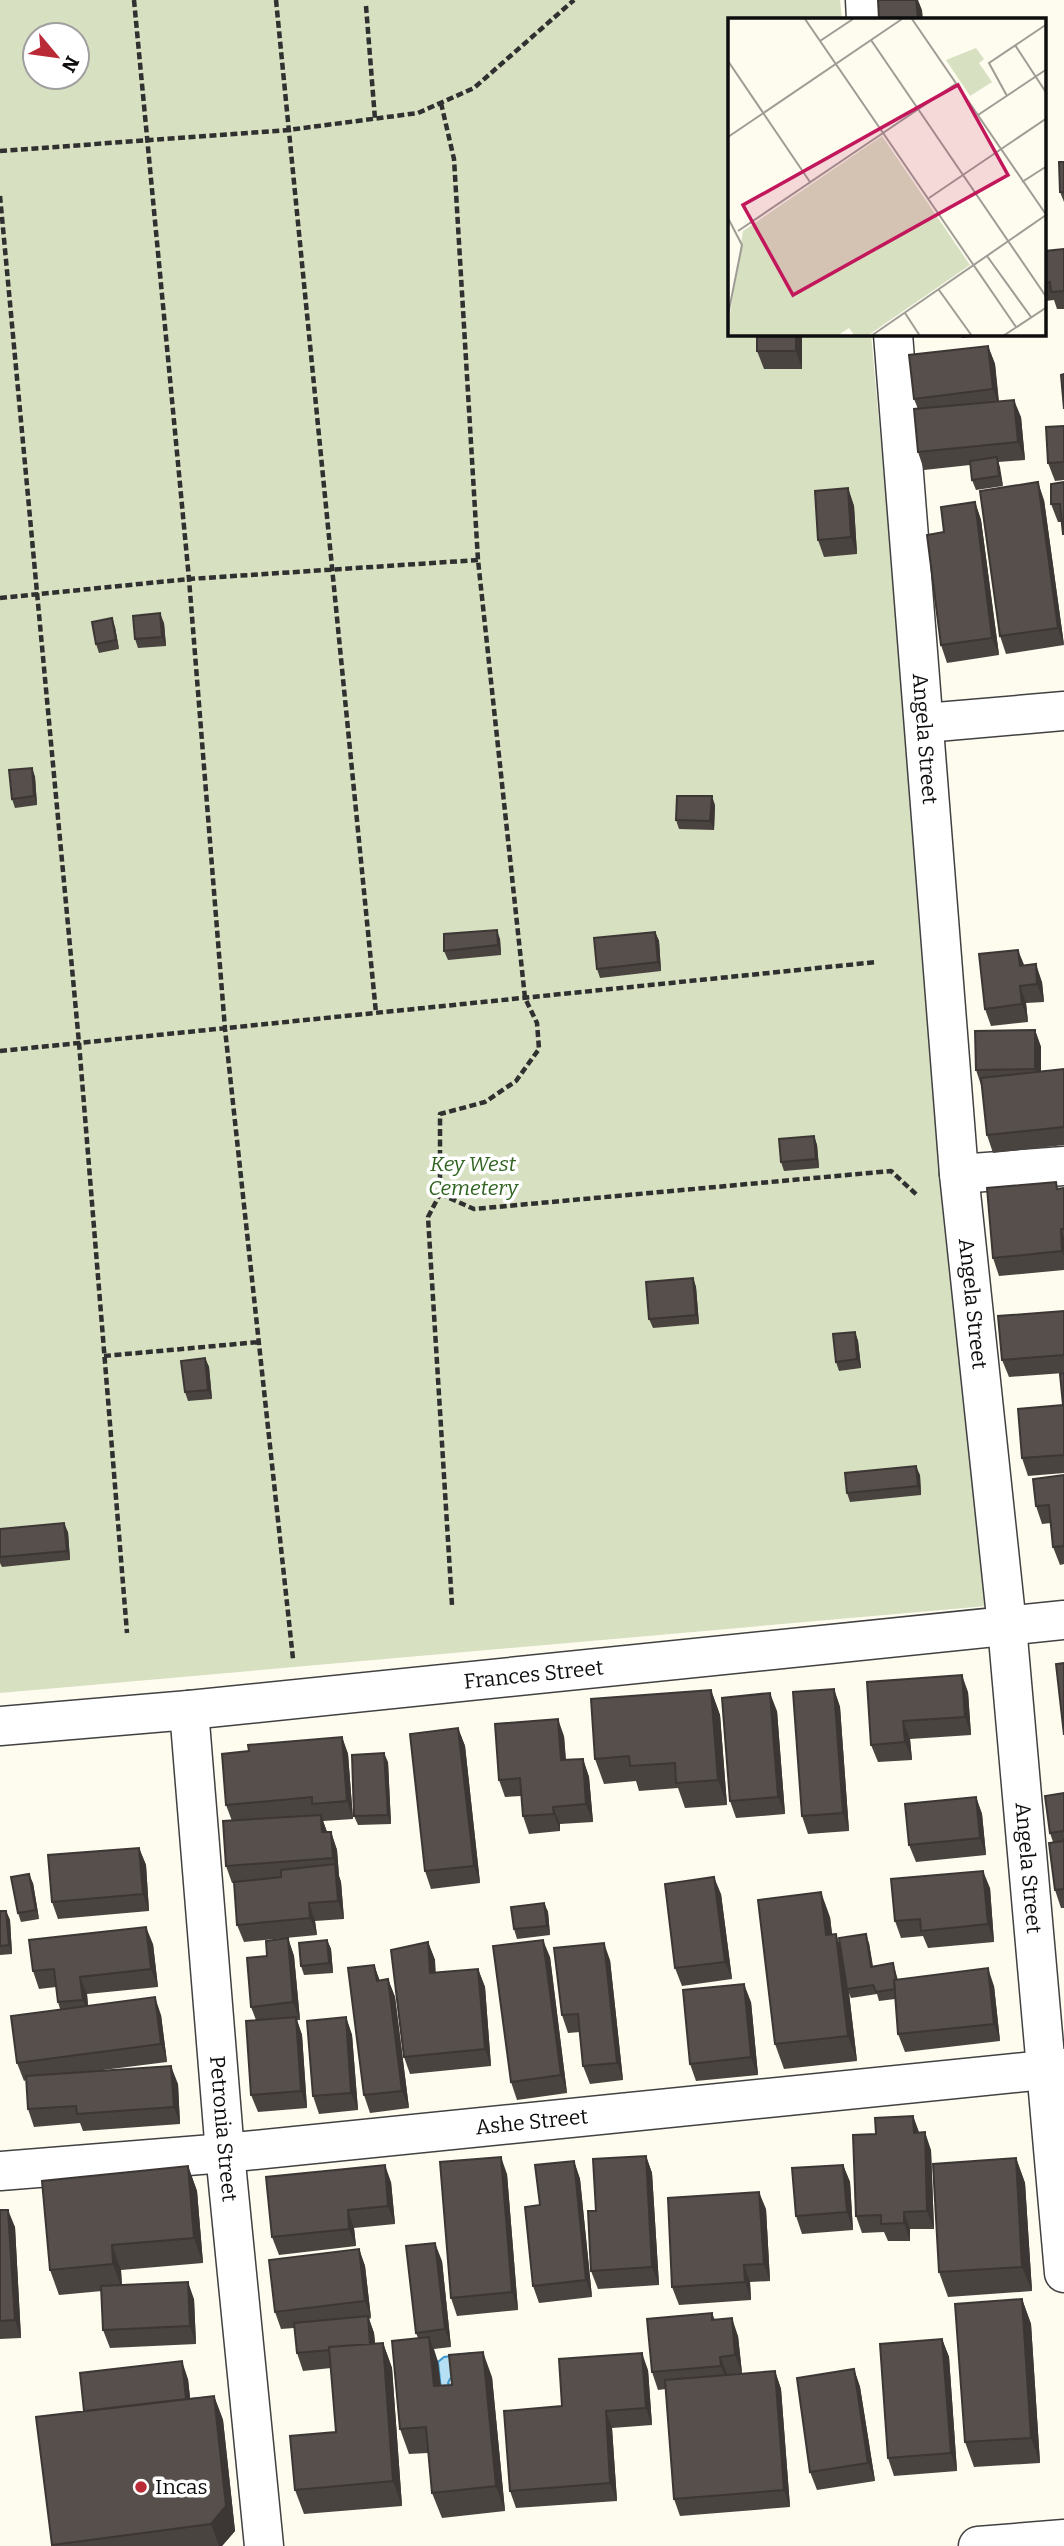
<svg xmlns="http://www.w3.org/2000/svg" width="1064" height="2546" font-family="Bitter,serif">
  <rect width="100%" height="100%" fill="#fefbef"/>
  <path fill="#d7e0c1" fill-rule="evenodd" d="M0,0h840l2,19h-112v315h141l116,1272 -987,87zM35,35h42v42h-42z"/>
  <path fill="#b6dff4" stroke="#3f97c9" stroke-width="2" d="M472,2353l8,5 -30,21 -2,4 5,4 -11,11 -4,-36 6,-5z"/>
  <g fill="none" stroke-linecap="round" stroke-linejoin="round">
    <g stroke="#414141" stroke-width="41">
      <g id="minor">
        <path d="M865,0l1,19"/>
        <path id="s1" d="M893,334l66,840 48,452 57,647"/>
        <path d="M925,723l139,-12"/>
        <path d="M959,1174l105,-8"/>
        <path id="s2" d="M189,1710l36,443 39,393"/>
        <path id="s3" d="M0,1726l189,-16 875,-90"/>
        <path id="s4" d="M0,2171l225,-18 839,-85"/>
        <path d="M978,2546l86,-7"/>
      </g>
    </g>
    <path stroke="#303030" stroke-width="4.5" stroke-dasharray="7 3.5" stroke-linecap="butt" d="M134,0l55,579 36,450 68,630
      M276,0l100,1013
      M366,6l9,113
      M441,103l13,56 24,401 47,438 12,25 2,26 -23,32 -31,21 -45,12v80l-12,23 24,388
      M0,151l288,-21 130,-17 56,-25 100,-88
      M0,196l79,847 48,590
      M0,598l189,-19 289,-19
      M0,1051l877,-89
      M440,1194l34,15 417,-38 27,25
      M104,1356l155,-14"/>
    <use href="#minor" stroke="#fff" stroke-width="38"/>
  </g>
  <path fill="#4a4440" d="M1064,162v40l-4,-10z
    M1064,249v60h-7l-3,-9 -9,1v-50z
    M802,334v35h-38l-7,-18z
    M961,334h31v1l-30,3z
    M988,346l7,18 4,37 22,16 4,43 -27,2 5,24 -27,4 -4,-10 -2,-15 -46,5 -6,-18v-43l-4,-10z
    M1064,426v54l-9,1 -7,-18z
    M1064,482v54l-2,-14h-4l-7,-18z
    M848,488l6,18 3,48 -33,3 -6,-17z
    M1044,500l20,145 -58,9 -6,-18z
    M975,502l6,18 18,135 -52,8 -6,-18 3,-113z
    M164,623l2,23 -28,2 -3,-9z
    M115,627l4,22 -20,4 -3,-9z
    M32,768l3,9 2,28 -22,3 -3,-9z
    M715,805l-1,25 -35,-1 -3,-9z
    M655,932l4,9 2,30 -61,7 -3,-9z
    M500,939l1,16 -53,5 -4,-9z
    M1024,966l18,16 2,20 -18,1 2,19 -37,4 -6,-17z
    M1035,1030l6,17v24l23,-2v76l-71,8 -6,-18 -5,-47 -6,-18z
    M814,1136l3,9 2,23 -35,3 -3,-9z
    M1064,1188v82l-65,6 -6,-18 66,-69z
    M693,1278l3,9 3,37 -46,4 -4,-9z
    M1064,1311v62l-55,4 -7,-17z
    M855,1332l3,9 3,27 -22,3 -3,-9z
    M205,1358l4,9 3,32 -24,2 -3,-9z
    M1064,1373v100l-36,3 -6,-18 41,-53z
    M920,1475l1,20 -71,7 -3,-9z
    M1064,1475v89l-4,1 -7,-18 -2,-24 -9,1 -6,-18z
    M0,1529l68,3 2,28 -68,7 -2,-4z
    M867,1682l101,10 3,43 -61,4 2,21 -34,2 -7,-17z
    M834,1689l6,18 9,124 -41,3 -6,-18z
    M711,1690l9,25 7,90 -42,3 -7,-20 -39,3 -3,-10 -32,3 -9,-25z
    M777,1711l8,103 -49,4 -6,-17z
    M458,1728l7,18 15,137 -49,6 -6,-18z
    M564,1736l2,24 17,-1 6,18 4,45 -33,2v7l-31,3 -6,-18 -2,-20 -16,1 -6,-17z
    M342,1737l6,17 5,65 -30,2 4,11h4l6,18 2,26 2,6 3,37 -29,2 2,14 -73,7 -7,-17 -3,-42h-2l-6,-17 6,-45 -6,-16 23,-54z
    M388,1762l3,62 -33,1 -4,-9z
    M1064,1793v115h-3l-6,-18 -2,-48 -3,-9z
    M976,1797l6,17 4,41 -70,7 -7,-17z
    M139,1848l7,17 3,46 -91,8 -6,-17z
    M33,1883l6,36 -18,3 -3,-9z
    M990,1888l4,54 -66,6 -5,-12 -22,2 -6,-17z
    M721,1894l11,85 -50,7 -7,-18z
    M544,1903l4,9 2,23 -33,4 -3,-10z
    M0,1911h6l4,9 2,34 -12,1z
    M830,1917l2,17 9,14 28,-5 4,23 20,-3 5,17 96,6 6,55 -95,11 -7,-18 -3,-35 -16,2 -2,-7 -26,4 -2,-5 8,68 -73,8 -9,-25z
    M288,1938l6,18 6,64h-3l5,15 5,73 -49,4 -7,-17 5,-75 -5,-13 16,-51z
    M327,1940l4,9 2,24 -29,2 -3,-9z
    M428,1942l7,18v13l43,-4 7,18 6,79 -81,8 -6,-17z
    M153,1944l5,43 -71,7 1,12 73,9 6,47 -72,9 83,13 2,40 -97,7 -3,-8 -46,4 -6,-18 -2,-29 -2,1 -7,-18 43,-54 -2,-7 -2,-15 -17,2 -6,-18z
    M550,1957l17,136 -50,7 -6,-18z
    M610,1960l13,120 -33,4 -7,-18 -3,-34 -12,1 -6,-18z
    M374,1965l6,16 8,-2 7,18 14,111 -39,5 -6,-18z
    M751,2002l7,73 -62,6 -6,-17z
    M346,2017l6,18 6,75 -39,4 -6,-18z
    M913,2116l6,16 12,18 3,79h-24v12h-22l-4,-9 -22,1 -6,-17 20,-82z
    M646,2156l6,17 7,112 -61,4 -7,-18 5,-60z
    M1016,2158l9,25 7,108 -84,6 -9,-25z
    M574,2161l6,18 12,118 -53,6 -6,-17 7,-81z
    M843,2165l7,17 3,48 -51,4 -6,-18z
    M188,2166l9,25 6,72 -82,7 1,15 72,14 2,45 -86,4 -7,-18 -1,-39 -43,4 -9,-25z
    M507,2174l11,136 -61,6 -6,-18z
    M391,2182l4,42 -41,4 2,18 -77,9 -7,-18z
    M766,2209l4,72 -20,1 1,18 -72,5 -7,-18z
    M0,2210l15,17 6,111 -21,1z
    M359,2249l6,17 6,52 -2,1 5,14 1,10h8l9,25 10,138 -98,8 -9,-24 41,-58 -5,-64 -28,3 -6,-18 -3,-25 -13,1 -6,-17z
    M442,2261l9,86 -17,2 4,13 3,24 11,-1 40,-8 13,134 -63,7 -10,-25 -4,-40 -19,1 -9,-25 18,-91 -2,-5z
    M1022,2299l9,25 9,139 -66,4 -9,-25z
    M712,2313l3,7 23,16 4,37 -15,2 48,-4 6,18 9,118 -110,9 -6,-17 -8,-110 -8,1 -6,-18z
    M942,2339l7,18 8,114 -63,5 -6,-18z
    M854,2369l6,18 15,94 -58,9 -7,-18z
    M648,2370l4,55 -40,3 5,73 -101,7 -6,-17 52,-85z
    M188,2379l2,19 24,-2 9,24 12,111 -13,15h-169l-17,-129 48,-6z"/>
  <path fill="#3c3734" d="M916,0h2l4,10 1,9h-5z
    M796,334h6v35l-6,-18z
    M988,346l7,18 4,43 -6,-18z
    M1014,400l7,17 4,43 -7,-18z
    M997,457l3,10 3,19 -4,-10z
    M1038,482l6,18 20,145 -6,-17z
    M848,488l6,18 3,48 -6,-17z
    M975,502l6,18 18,135 -7,-17z
    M160,613l4,10 2,23 -4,-9z
    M112,618l3,9 4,22 -3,-9z
    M32,768l3,9 2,28 -3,-9z
    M712,796l3,9 -1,25 -4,-9z
    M497,930l3,9 1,16 -3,-10z
    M655,932l4,9 2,30 -3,-9z
    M1018,950l7,17 -5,-1z
    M1036,964l6,18 2,20 -7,-18z
    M1020,986l6,17 2,19 -6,-18z
    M1035,1030l6,17v39l-6,-17z
    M814,1136l3,9 2,23 -3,-9z
    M1061,1229l3,9v18l-2,-5z
    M693,1278l3,9 3,37 -3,-9z
    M855,1332l3,9 3,27 -4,-9z
    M205,1358l4,9 3,32 -4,-9z
    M916,1466l4,9 1,20 -3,-9z
    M64,1523l4,9 2,28 -3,-9z
    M962,1675l6,17 3,43 -6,-18z
    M834,1689l6,18 9,124 -6,-18z
    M711,1690l9,25 7,90 -9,-25z
    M770,1693l7,18 8,103 -7,-17z
    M558,1719l6,17 3,42 -6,-18z
    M903,1721l7,18 2,21 -7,-18z
    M458,1728l7,18 15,137 -6,-17z
    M342,1737l6,17 5,65 -6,-18z
    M384,1753l4,9 3,62 -3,-9z
    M583,1759l6,18 4,45 -7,-18z
    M976,1797l6,17 4,41 -6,-17z
    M553,1807l7,17v7l-6,-17z
    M321,1815l6,17h-5z
    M331,1832l6,18 2,26 -6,-18z
    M139,1848l7,17 3,46 -6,-17z
    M335,1864l6,18 3,37 -6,-18z
    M983,1871l7,17 4,54 -6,-18z
    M29,1874l4,9 6,36 -3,-9z
    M714,1877l7,17 11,85 -7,-17z
    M821,1892l9,25 5,42 -9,-24z
    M309,1903l6,18 2,14 -7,-17z
    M544,1903l4,9 2,23 -3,-9z
    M6,1911l4,9 2,34 -3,-9z
    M146,1927l7,17 5,43 -7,-18z
    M836,1934l9,25 2,30 2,4 8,68 -9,-25z
    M866,1934l3,9 5,33 -3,-9z
    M288,1938l6,18 6,64 -7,-18z
    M327,1940l4,9 2,24 -4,-10z
    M543,1940l7,17 17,136 -6,-18z
    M428,1942l7,18 2,31 -7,-18z
    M604,1943l6,17 13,120 -6,-17z
    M374,1965l6,17 -3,-1z
    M988,1968l6,18 6,55 -6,-17z
    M478,1969l7,18 6,79 -6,-17z
    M80,1977l7,17 2,23 -6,-17z
    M388,1979l7,18 14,111 -7,-17z
    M744,1984l7,18 7,73 -7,-18z
    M155,1997l6,18 6,47 -6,-18z
    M296,2017l6,18 5,73 -6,-17z
    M346,2017l6,18 6,75 -7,-17z
    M171,2066l7,18 2,40 -6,-17z
    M913,2116l6,17h-5z
    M925,2132l6,18 3,79 -7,-18z
    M646,2156l6,17 7,112 -7,-18z
    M501,2157l6,17 11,136 -6,-18z
    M1016,2158l9,25 7,108 -10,-24z
    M574,2161l6,18 12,118 -6,-17z
    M385,2165l6,17 4,42 -7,-18z
    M843,2165l7,17 3,48 -6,-18z
    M188,2166l9,25 6,72 -9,-25z
    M759,2192l7,17 4,72 -6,-17z
    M8,2210l7,17 6,111 -6,-18z
    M348,2210l6,18 2,18 -7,-17z
    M904,2212l6,17v12l-6,-18z
    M435,2243l7,18 9,86 -6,-18z
    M112,2245l9,25 1,19 -9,-25z
    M359,2249l6,17 6,52 -6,-17z
    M744,2265l6,17 1,18 -6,-18z
    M188,2282l6,17 2,45 -6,-18z
    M1022,2299l9,25 9,139 -9,-25z
    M368,2316l6,17 3,30 -7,-17z
    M732,2318l6,18 4,37 -7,-18z
    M429,2337l9,25 5,49 -9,-25z
    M942,2339l7,18 8,114 -6,-18z
    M383,2343l9,25 10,138 -9,-25z
    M483,2352l9,25 13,134 -9,-25z
    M642,2353l6,17 4,55 -6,-17z
    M720,2357l7,17 1,9 -7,-17z
    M182,2361l6,18 5,45 -6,-18z
    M854,2369l6,18 15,94 -7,-18z
    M775,2371l6,18 9,118 -6,-17z
    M214,2396l9,24 12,111 -13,15h-3l-8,-22z
    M606,2411l6,17 5,73 -7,-18z"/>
  <path fill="#564f4b" stroke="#3c3734" stroke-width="2" d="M878,0h38l2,19h-39z
    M1059,162h5v30h-4z
    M1064,249v42l-13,1 -1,-10 -5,1v-32z
    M757,334h39v17h-39z
    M988,346l5,43 -79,10 -5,-44z
    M1064,374v35l-3,-34z
    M1014,400l4,42 -100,10 -4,-43z
    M1064,426v36l-16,1 -2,-36z
    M997,457l2,19 -27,4 -2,-19z
    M1038,482l20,146 -58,8 -20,-145z
    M1064,482v52h-1l-3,-30h-9v-20z
    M848,488l3,49 -33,3 -3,-49z
    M975,502l17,136 -51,7 -14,-110 17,-3 -3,-25z
    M160,613l2,24 -27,2 -2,-23z
    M112,618l4,22 -20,4 -4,-22z
    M32,768l2,28 -22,3 -3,-29z
    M677,796h35l-2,25 -34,-1z
    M497,930l1,15 -54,6v-17z
    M655,932l3,30 -61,7 -3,-31z
    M1018,950l2,16 16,-2 1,20 -17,2 2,18 -37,5 -6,-55z
    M1035,1030v39l-59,1 -1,-39z
    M1064,1069v58l-77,8 -6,-57z
    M814,1136l2,23 -35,3 -2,-23z
    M1056,1182l1,7 7,-1v41h-3l1,22 -69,7 -6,-70z
    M693,1278l3,37 -47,4 -3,-37z
    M1064,1311v44l-62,5 -4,-44z
    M855,1332l2,27 -21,3 -3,-28z
    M205,1358l3,32 -23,2 -4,-31z
    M1064,1373v82l-42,3 -4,-49 45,-4 -3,-31z
    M916,1466l2,20 -71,7 -2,-20z
    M1064,1475v71l-11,1 -4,-42 -13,1 -3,-27z
    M64,1523l3,28 -67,6v-28z
    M1064,1663v72l-8,-71z
    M962,1675l3,42 -62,4 2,21 -34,3 -4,-63z
    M834,1689l9,124 -41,3 -9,-124z
    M711,1690l7,90 -42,3 -1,-20 -45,3 -1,-10 -34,3 -4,-60z
    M770,1693l8,104 -48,4 -8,-103z
    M558,1719l3,41 22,-1 3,45 -33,3 1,7 -31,2 -3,-38 -21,2 -4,-56z
    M458,1728l16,138 -49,5 -15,-137z
    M342,1737l5,64 -35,3v-7l-86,8 -4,-51 27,-3 -1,-6z
    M384,1753l4,62 -34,1 -2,-61z
    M1064,1793v38l-14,2 -5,-37z
    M976,1797l4,41 -71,7 -4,-41z
    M321,1815l1,17h9l2,26 -107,8 -3,-45z
    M1064,1838v51l-9,1 -6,-47 14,-2z
    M139,1848l4,46 -91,8 -4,-47z
    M335,1864l3,37 -29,2 1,15 -73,7 -3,-43 47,-5v-7z
    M983,1871l5,53 -67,7 -1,-12 -25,2 -4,-42z
    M29,1874l7,36 -18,3 -7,-36z
    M714,1877l11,85 -50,6 -10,-84z
    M821,1892l5,43 10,-1 12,102 -73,8 -17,-144z
    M544,1903l3,23 -33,3 -3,-22z
    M0,1911h6l3,34 -9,1z
    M146,1927l5,42 -71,8 3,23 -25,2 -4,-33 -21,2 -4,-31z
    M866,1934l5,33 22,-4 3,17h-2l1,9 -19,3 -3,-7 -26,4 -8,-51z
    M288,1938l5,64 -42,5 -4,-49 20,-2 -1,-15z
    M327,1940l2,23 -28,3 -2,-23z
    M543,1940l18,135 -50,7 -18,-136z
    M428,1942l2,31 48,-4 7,80 -81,8 -13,-107z
    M604,1943l13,120 -34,3 -5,-52 -16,1 -8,-67z
    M374,1965l3,16 11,-2 14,112 -38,4 -16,-127z
    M988,1968l6,56 -96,10 -4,-54z
    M744,1984l7,73 -61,7 -7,-74z
    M155,1997l6,47 -144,19 -6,-47z
    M296,2017l5,74 -50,4 -5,-74z
    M346,2017l5,76 -38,3 -6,-75z
    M171,2066l3,41 -97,7 -1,-8 -48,3 -2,-33z
    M913,2116l1,17 11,-1 2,79 -23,1v11l-23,1v-9l-25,1 -3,-81 23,-1 -1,-16z
    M646,2156l6,111 -61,4 -3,-60h8l-3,-52z
    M501,2157l11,135 -61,6 -11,-136z
    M1016,2158l6,109 -83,5 -6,-108z
    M574,2161l12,119 -53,6 -8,-79 15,-2 -5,-40z
    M385,2165l3,41 -40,4 1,19 -77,8 -6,-60z
    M843,2165l4,47 -51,4 -4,-48z
    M188,2166l6,72 -82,7 1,19 -63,6 -8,-89z
    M759,2192l5,72 -20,1 1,17 -73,5 -4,-89z
    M0,2210h8l7,110 -15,1z
    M435,2243l10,86 -29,4 -10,-87z
    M359,2249l6,52 -90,11 -6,-52z
    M188,2282l2,44 -87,4 -2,-44z
    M1022,2299l9,139 -66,4 -10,-138z
    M712,2313v7l20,-2 3,37 -15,2 1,9 -69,6 -5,-53z
    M368,2316l2,28 -41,3v3l-32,3 -3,-30z
    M429,2337l5,49 18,-1 -3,-30 34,-3 13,134 -64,7 -6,-66 -26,2 -8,-88z
    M942,2339l9,114 -63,5 -8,-114z
    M383,2343l10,138 -98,9 -5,-54 46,-4 -7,-85z
    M642,2353l4,55 -40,3 4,72 -100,8 -6,-80 58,-5 -3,-47z
    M182,2361l4,38 -102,12 -4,-38z
    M854,2369l14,94 -58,9 -13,-94z
    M775,2371l9,119 -110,9 -9,-119z
    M214,2396l12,110 -15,18 -159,21 -16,-128z"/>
  <circle fill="#ba2a36" stroke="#fff" stroke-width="2.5" cx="141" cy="2487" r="7"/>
  <g text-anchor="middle" stroke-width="7" stroke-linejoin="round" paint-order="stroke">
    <g font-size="21" fill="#0e0e0e" stroke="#fff">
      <text dy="7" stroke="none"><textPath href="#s1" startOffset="406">Angela Street</textPath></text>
      <text dy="7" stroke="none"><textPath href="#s1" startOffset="973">Angela Street</textPath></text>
      <text dy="7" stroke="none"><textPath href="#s3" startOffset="536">Frances Street</textPath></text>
      <text dy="7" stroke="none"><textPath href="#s1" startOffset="1540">Angela Street</textPath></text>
      <text dy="7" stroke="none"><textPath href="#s4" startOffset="534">Ashe Street</textPath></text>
      <text dy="7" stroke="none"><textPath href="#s2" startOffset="420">Petronia Street</textPath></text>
    </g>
    <g font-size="21" font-style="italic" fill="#306420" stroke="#fff">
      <text x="473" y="1171">Key West<tspan x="473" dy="24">Cemetery</tspan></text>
    </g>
    <g font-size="21" fill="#0e0e0e" stroke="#fff" text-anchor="start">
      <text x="155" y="2494">Incas</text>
    </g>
  </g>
  <g transform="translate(728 18)">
    <rect width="318" height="318" fill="#fefbef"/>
    <path d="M248,30l8,11 -5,4 13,19 -22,14 -24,-36zM154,118l88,129 -103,71h-12l-6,-8 -12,8h-106l-3,-9 15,-96z" fill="#d7e0c1"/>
    <path fill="none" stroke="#9e9c95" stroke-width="2" d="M77,1l211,308M184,1l135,197M143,22l176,258M92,23l33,-22M287,27l32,49M0,43l82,121M279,78l-18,-33 58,-39M250,97l69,-46M0,119l174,-118M294,164l25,-16M201,180l118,-80M0,200l14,27 -14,70M10,213l219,-148M259,238l44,61M211,272l33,46M177,295l15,23M143,318l175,-121M275,318l44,-29"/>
    <path fill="#c2185b" fill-opacity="0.15" stroke="#c2185b" stroke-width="3.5" d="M230,67l50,90 -215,120 -50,-90z"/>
    <rect width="318" height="318" fill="none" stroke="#0e0e0e" stroke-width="3.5"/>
  </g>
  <g transform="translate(56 56) rotate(119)"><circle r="33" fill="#ffffff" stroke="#9f9f9f" stroke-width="2"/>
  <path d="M0-5L12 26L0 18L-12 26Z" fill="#ba2a36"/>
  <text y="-10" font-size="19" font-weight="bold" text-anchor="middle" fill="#0e0e0e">N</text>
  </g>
</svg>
